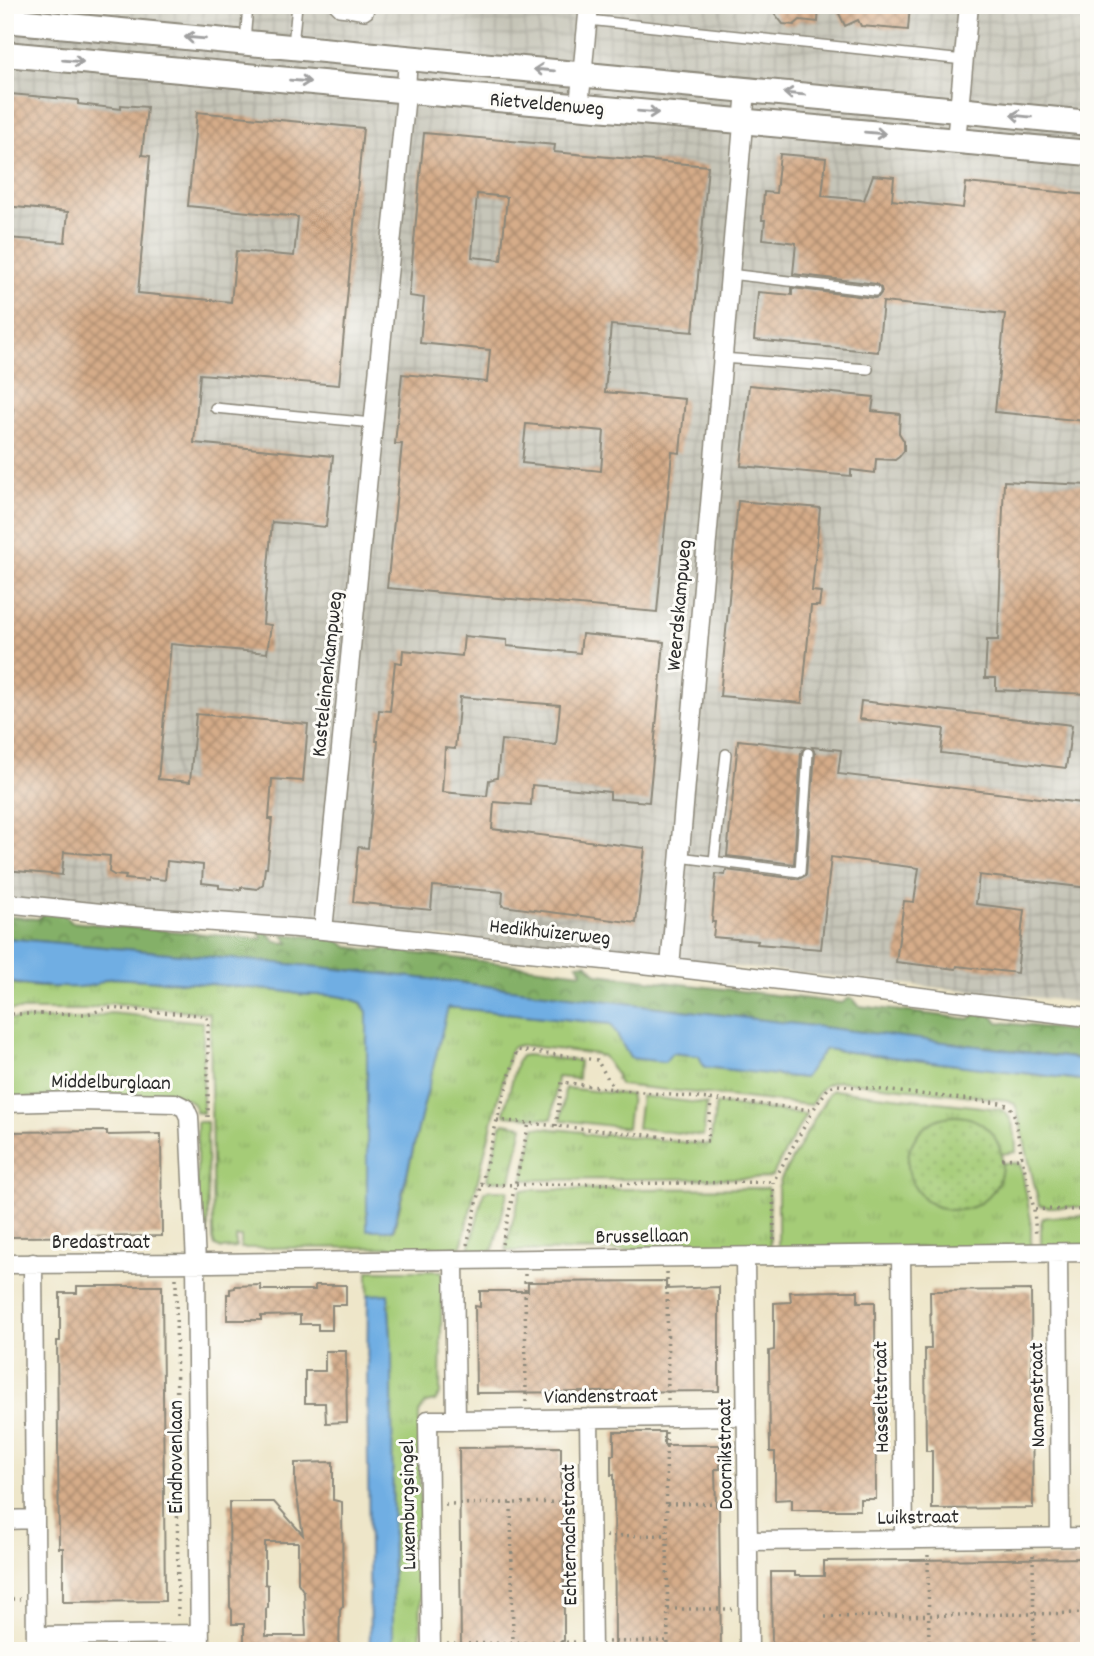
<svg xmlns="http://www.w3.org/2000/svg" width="1094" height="1656" font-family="Dekko,sans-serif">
  <defs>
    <pattern id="industrial-grid" width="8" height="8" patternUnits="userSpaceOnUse" patternTransform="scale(1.75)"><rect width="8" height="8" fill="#c6c5b8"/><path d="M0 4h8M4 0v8" fill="none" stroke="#aaa99e"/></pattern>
    <pattern id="grass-tufts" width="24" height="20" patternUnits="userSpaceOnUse" patternTransform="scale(1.75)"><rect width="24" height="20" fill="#a5cc77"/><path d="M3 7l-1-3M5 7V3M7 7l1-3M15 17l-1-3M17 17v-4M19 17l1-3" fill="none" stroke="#8eaf67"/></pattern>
    <pattern id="forest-crowns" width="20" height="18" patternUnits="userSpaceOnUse" patternTransform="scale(1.75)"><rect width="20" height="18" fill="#84b068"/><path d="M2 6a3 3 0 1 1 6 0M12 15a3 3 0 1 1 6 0" fill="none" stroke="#6c8f56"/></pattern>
    <pattern id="park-dots" width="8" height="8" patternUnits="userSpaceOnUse" patternTransform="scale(1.75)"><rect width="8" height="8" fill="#a5cc77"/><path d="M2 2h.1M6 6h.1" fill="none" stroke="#8eaf67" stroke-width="1.8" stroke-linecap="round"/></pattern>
    <pattern id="building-cross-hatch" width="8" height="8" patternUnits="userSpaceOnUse" patternTransform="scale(1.75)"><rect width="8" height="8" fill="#d5ac89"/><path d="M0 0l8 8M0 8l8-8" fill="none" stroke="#ad8c70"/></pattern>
  </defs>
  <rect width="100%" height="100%" fill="#fdfcf7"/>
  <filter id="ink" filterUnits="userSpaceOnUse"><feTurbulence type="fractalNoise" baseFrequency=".0143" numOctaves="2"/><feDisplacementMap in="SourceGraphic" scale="14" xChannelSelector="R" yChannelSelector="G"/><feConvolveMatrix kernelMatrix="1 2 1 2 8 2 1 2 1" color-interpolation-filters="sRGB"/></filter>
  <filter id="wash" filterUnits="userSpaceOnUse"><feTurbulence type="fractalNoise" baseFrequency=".00686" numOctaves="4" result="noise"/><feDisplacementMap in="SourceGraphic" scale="28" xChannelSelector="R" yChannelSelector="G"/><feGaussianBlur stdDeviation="1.57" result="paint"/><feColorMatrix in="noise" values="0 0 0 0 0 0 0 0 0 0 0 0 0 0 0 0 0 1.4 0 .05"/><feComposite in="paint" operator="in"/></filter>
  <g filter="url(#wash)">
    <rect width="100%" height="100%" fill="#eee6c9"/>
    <path fill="url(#industrial-grid)" d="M5,5h1084v998l-602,-62 -482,-38z"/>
    <path fill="url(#grass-tufts)" stroke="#687c51" stroke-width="2" d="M113,978l97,6 79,8c11,4 22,3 34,3 14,0 27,3 39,8l5,9v218h27l53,-223 164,17 61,29 28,3 5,11 98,11 21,-29 265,32v126h-43l-7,-2 -22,-96 -3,-6 -7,-3 -169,-19c-16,2 -19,10 -27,24l-191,-20 -4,-6 2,-2 -16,-22 -3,1 -2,-2 -77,-9 -7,2 -3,5 -49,195 -220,1v-11h-5v11l-14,1 -7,-3 -2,-7 -3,-222 -1,-4 -98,-10 -26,7h-80v-29c20,8 64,7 86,4 8,-2 14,-6 22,-7z
      M110,1013l92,9 1,4v87l-7,-1c-2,-9 -6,-13 -15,-15l-176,1v-79h80z
      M527,1055l52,6 -1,18 -21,-2 -5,42 -46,-4 -2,-3 13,-50 4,-6z
      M833,1090l166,19c15,5 17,28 17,43l-15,2c-5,-18 -15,-28 -32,-36l-51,15c-5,8 -9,16 -10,25 -2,21 20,51 42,52 7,0 14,-4 21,-7 22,-8 29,-15 31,-40h16l3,3 10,54v27l-253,2v-61l3,-9 48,-86z
      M716,1104l90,10 -34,62 -5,2 -244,2 12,-53 48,5v2l20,3 1,-3 106,11z
      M197,1122h10l1,114 -11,1z
      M504,1123l19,3 -12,54 -22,1 -2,-2 14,-53z
      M767,1188l2,2 1,59 -263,2 -1,-5 15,-56z
      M489,1190h19l-15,61h-24l15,-59z
      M1089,1216v30l-48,1v-24l2,-5 6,-1z
      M368,1271h74l-2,123 -5,7 -9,2 -7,10 2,238h-28l-1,-300 -4,-56h-20z"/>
    <path fill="url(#forest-crowns)" stroke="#586e4a" stroke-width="2" d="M49,909l12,1 9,12 192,17v-2l-5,-7 8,-1 11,13 13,1 -7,-9 54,5 12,8 33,4 12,-10h9l10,12 170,20v-2l-5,-7 10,-1 10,11 245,29 7,-5 4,1 6,7 110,13 7,-6 15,2 7,7 91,11v27l-651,-80 -128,-14 -305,-28v-22l33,3z"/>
    <path fill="url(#park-dots)" stroke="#687c51" stroke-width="2" d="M908 1163a47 47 0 1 1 94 0a47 47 0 1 1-94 0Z"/>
    <path fill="#a5cc77" stroke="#687c51" stroke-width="2" d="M565,1088l66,7 -4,33 -66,-8z
      M641,1096l66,8 -4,32 -66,-8z"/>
    <path fill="#70aee3" stroke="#4e6c87" stroke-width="2" d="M5,938l305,28 128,14 651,80v21l-264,-32 -21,29 -100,-11 -5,-11 -27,-3 -7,9 -35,-4 -19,-34 -163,-17 -55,223h-26v-218l-5,-9c-12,-5 -25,-8 -39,-8 -12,0 -23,1 -34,-3l-79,-8 -97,-6c-7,0 -10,3 -16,6 -16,6 -76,3 -92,-4z
      M388,1294l4,57 1,300h-23l-3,-278 1,-78z"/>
    <g id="blocks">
      <path fill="url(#building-cross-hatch)" fill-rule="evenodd" d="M768,5h51l-1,17 -18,-2 -6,5 -11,-1z
        M835,5h75l-2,25 -47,-4 -3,-6 -13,6z
        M10,94l68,6v4l43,5v-4l26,2 -5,48 8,1 -12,137 93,9 5,-51 58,5 4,-39 -110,-11 9,-94 166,16 -24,257 -139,-11 -6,69 139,13 -7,71 -54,-5 -9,102 8,1 -4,28 -96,-9 -13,135 32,3 6,-68 112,10 -5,57 -31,-2 -3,40h3l-5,49h-2l-2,16 -6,5 -16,-2v3l-22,-2v-3l-17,-2 1,-18 -36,-4 -2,19 -17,-2v3l-23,-2 1,-3 -12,-1 -5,-3 1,-16 -46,-4 -2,23 -57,-5v-369l8,-92 -8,-1 1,-170 59,4 3,-30 -63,-6v-59z
        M424,133l131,12 -1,7 154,14 -15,166 -82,-7 -6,67 80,7 -5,54 -8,-1 -15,160 -270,-24 15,-144h-7l7,-70 85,8 3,-32 -70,-7 4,-45 -15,-2zM477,194l30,3 -6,63 -29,-3zM526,424l78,7 -3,40 -79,-8z
        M780,154l46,4 -4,38 42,4 9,-25 21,2 -2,23 71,8 3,-25 123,12v190l-4,36 -90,-9 10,-98 -122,-12 -5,50 -124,-12 4,-48 34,3v-7l82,10 4,-1 4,-5 -1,-4 -5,-4 -83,-10 3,-31 -33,-4 2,-19h-3l2,-28 12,1z
        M749,385l125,12 -2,14 28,3 -1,19 5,8v10l-5,6 -4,3 -19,-1 -1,14 -24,-3v6l-110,-10z
        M1004,481l85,4v209l-93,-4v-12h-11l2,-38h11z
        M738,501l82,7 -8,83 9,1 -2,14h-8l-9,97 -82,-7z
        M582,634l82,8 -15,160 -39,-3v-7l-78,-7 -1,20 -37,-3 -2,27 153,19 -9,75 -134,-17 1,-14 -70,-6 -2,24 -78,-8 5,-55 10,1 10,-107h-2l3,-31 11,1 5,-49 7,1 1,-13 59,6 2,-20 43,4v6l73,7zM460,697l100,8 -4,40 -55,-5 -4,38 -8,2 -2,16 -45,-4 3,-44 10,1z
        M861,701l211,24 -6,43 -125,-15 3,-24 -85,-10z
        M738,740l67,7 -4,6 -7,111 -67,-8z
        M812,747l29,3 -3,24 251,30v84l-110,-13 -3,29 48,6 -7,63 -60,-7 -1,3 -60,-7 8,-61 10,1 5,-34 -88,-11 -10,92 -64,-5 1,-3 -45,-4 2,-15h-3l4,-48 9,1 1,-5 73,9 7,-4 9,-122z
        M107,1131v4l54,-1 1,102 -156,1 -1,-105z
        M666,1281v8l53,-2v104l-243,2 -1,-87 5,1v-16h48v-9z
        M261,1285v5h54v-5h31v20h-14v25h-14v-6h-18v-9l-39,1v4h-34v-26h3v-5l5,-1v-2z
        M77,1286h85l3,315 -102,1v-54h-4l-2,-207h3v-48h17z
        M1031,1290l2,218 -101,1v-58h-6l-1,-102h6l-1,-58z
        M841,1291h17v11h17l1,197h-16v11h-68v-11l-17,1v-48h-5l-1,-101 5,-1v-47l17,-1 -1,-10z
        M325,1351h21l1,71 -21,1 -1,-20h-20v-32h20z
        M614,1432h50v13h56v24h-5l1,37h3l2,145h-106l-1,-177 -3,1v-20h3z
        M561,1447v58h2l1,119v17h-2v10h-101l-2,-203z
        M333,1462v38l9,2 1,104 -3,3 -1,42h-95v-27h-12v-14l-2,-3 -1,-105h45l29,33 -8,-51v-21zM265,1542h33v41l6,9 2,44h-40v-27l2,-2v-22l-3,-1z
        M1089,1558v93h-317l-1,-79h24v4h29v-15z"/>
    </g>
  </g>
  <g filter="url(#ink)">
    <use href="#blocks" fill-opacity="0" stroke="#8c887a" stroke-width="2"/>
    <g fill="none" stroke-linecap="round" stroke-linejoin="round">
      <g stroke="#8c887a" stroke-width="12">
        <path id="service" d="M333,5l6,6 9,1
          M346,5l2,7 17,3 3,-2 2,-8
          M588,20l376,40
          M245,42l3,-37
          M293,45l4,-40
          M729,274l146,17
          M722,358l146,11
          M215,408l158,15
          M679,857l121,15 8,-119
          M714,861l12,-107"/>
      </g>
      <g stroke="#8c887a" stroke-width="21">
        <path id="minor" d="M579,106l10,-101
          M956,141l13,-136
          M5,903l115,12 203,15 347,37 419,50
          M323,930l82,-826 3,-46
          M670,967l76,-877
          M5,1103l72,-2 98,2 10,5 4,9 7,146 4,388
          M1058,1253l2,284
          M901,1255l3,284
          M745,1257l4,394
          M33,1263l3,388
          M5,1264l206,-1 878,-11
          M589,1418l3,233
          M456,1420l290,-4
          M5,1520l30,-1
          M748,1541l341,-4
          M36,1636l163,-2
          M431,1651l-3,-231h28l-2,-159"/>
      </g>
      <g stroke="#8c887a" stroke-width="28">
        <path id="secondary" d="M5,20l953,90 131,13
          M5,54l1084,99"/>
      </g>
      <path stroke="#8c887a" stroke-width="3.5" stroke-dasharray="2 5" stroke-linecap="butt" d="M5,1014h82l22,-6 91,7 7,3 1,8v91
        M497,1120l211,21 3,-41
        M556,1126l6,-44 51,7
        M1002,1159l20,-1
        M481,1185l292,-3
        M1035,1209l54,1
        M774,1240l-1,-58 40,-71
        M502,1244l27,-121
        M467,1245l30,-125 20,-70 80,10 17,29 199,21 16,-23 9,-2 162,18 10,3 5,11 7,41 12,51 2,28
        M667,1272l1,129
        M525,1274l1,129
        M176,1278l2,339
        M666,1432l2,219
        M511,1503l2,140
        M445,1504l129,-2
        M667,1504l64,-1
        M606,1536l61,-1
        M928,1555l1,96
        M1033,1555l1,96
        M5,1599h15
        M668,1609h64
        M825,1617l264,-4
        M608,1642l60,-1
        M447,1644l129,-2"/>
      <use href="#service" stroke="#fff" stroke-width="9"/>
      <use href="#minor" stroke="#fff" stroke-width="18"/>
      <use href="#secondary" stroke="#fff" stroke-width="24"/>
    </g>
    <defs><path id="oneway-shaft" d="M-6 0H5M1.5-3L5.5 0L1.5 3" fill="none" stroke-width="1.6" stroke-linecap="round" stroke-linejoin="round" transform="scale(1.75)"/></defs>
    <g stroke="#a0a0a0">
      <use href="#oneway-shaft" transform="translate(195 38) rotate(-175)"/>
      <use href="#oneway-shaft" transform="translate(73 61) rotate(5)"/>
      <use href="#oneway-shaft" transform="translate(544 70) rotate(-175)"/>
      <use href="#oneway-shaft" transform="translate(300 81) rotate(5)"/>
      <use href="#oneway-shaft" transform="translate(794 94) rotate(-175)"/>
      <use href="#oneway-shaft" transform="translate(648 112) rotate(5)"/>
      <use href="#oneway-shaft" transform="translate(1021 116) rotate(-174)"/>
      <use href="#oneway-shaft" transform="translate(875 133) rotate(5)"/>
    </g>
  </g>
  <g text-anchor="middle" stroke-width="6" stroke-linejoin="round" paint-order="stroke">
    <g font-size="21" fill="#2b2b2b" stroke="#fdfcf7">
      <text transform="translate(547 103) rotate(5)" y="7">Rietveldenweg</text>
      <text transform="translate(678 605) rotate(-85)" y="7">Weerdskampweg</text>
      <text transform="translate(326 674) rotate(-84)" y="7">Kasteleinenkampweg</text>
      <text transform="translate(550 931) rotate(6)" y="7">Hedikhuizerweg</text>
      <text transform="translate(111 1081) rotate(1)" y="7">Middelburglaan</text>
      <text transform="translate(642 1235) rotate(-1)" y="7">Brussellaan</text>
      <text x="101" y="1248">Bredastraat</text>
      <text transform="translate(601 1395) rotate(-1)" y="7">Viandenstraat</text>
      <text transform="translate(1036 1395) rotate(-91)" y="7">Namenstraat</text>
      <text transform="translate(880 1397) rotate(-91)" y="7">Hasseltstraat</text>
      <text transform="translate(724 1454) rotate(-91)" y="7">Doornikstraat</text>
      <text transform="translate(175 1457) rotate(-90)" y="7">Eindhovenlaan</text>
      <text transform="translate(407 1505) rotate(-91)" y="7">Luxemburgsingel</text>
      <text transform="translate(918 1516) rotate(-1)" y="7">Luikstraat</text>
      <text transform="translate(568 1535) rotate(-91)" y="7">Echternachstraat</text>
    </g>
  </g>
  <rect width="1094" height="1656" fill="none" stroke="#fdfcf7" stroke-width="28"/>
</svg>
